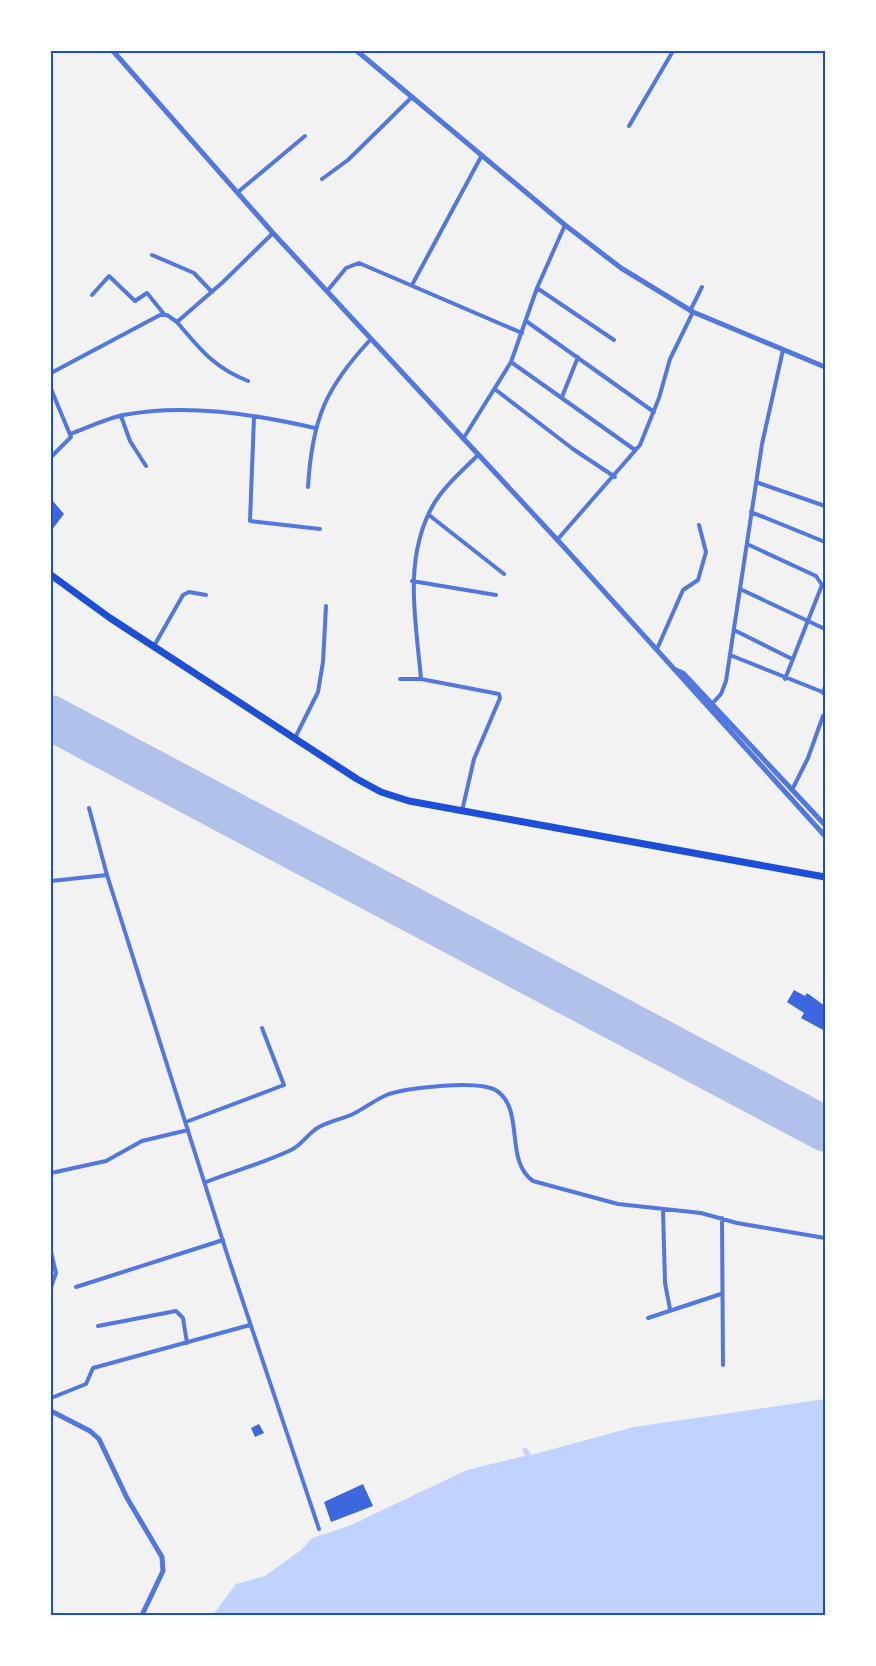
<svg xmlns="http://www.w3.org/2000/svg" width="876" height="1666" font-family="'Public Sans',sans-serif">
  <rect width="100%" height="100%" fill="#f2f2f2"/>
  <path fill="#bfd3fe" d="M825,1399v216h-612l23,-31 29,-8 36,-26 11,-12 37,-12 118,-56 58,-14 -3,-7 4,-2 5,8 103,-28z"/>
  <g fill="none" stroke-linecap="round" stroke-linejoin="round">
    <path stroke="#b2c1ea" stroke-width="18" d="M821,1127l4,1"/>
    <path stroke="#b2c1ea" stroke-width="45" d="M51,718l774,411"/>
  </g>
  <path fill="#3d67dc" d="M51,499l13,15 -13,17z
    M794,990l11,6 2,-3 18,13v25l-24,-13 3,-5 -17,-11z
    M259,1424l5,9 -9,4 -4,-9z
    M363,1484l10,22 -42,16 -7,-20z"/>
  <g fill="none" stroke-linecap="round" stroke-linejoin="round">
    <path stroke="#5277de" stroke-width="4" d="M629,126l44,-75
      M322,179l26,-19 64,-63
      M238,192l67,-56
      M152,255l42,18 18,19
      M412,285l70,-130
      M537,288l77,52
      M328,290l18,-22 13,-5 163,70
      M92,295l17,-19 26,25 12,-8 17,21
      M690,311l12,-24
      M526,321l128,91
      M177,322c23,27 37,46 71,59
      M511,362l124,88
      M51,373l109,-58h7l10,7 46,-40 50,-49
      M51,389l20,48 -20,20
      M496,390l77,59 42,28
      M562,397l16,-40
      M121,416l9,25 16,25
      M254,417l-4,104 70,8
      M70,434c17,-6 35,-15 53,-19 63,-12 130,-1 192,13
      M463,439l48,-77 26,-74 28,-63
      M756,482l69,24
      M308,487c4,-67 17,-99 63,-148
      M751,512l74,30
      M429,515l75,59
      M557,540l83,-95 19,-47 11,-39 23,-47
      M747,544l69,32 6,9 -37,94
      M412,581l84,14
      M740,589l85,40
      M734,630l58,29
      M154,646l29,-51 6,-3 17,3
      M657,649l26,-59 15,-10 8,-28 -7,-27
      M730,655l95,38
      M400,679h21l78,15 1,4 -26,61 -12,52
      M421,679c-5,-58 -18,-118 11,-172 11,-20 30,-36 46,-52
      M823,693l2,-6
      M711,705l10,-11 5,-13 36,-237 21,-94
      M295,738l23,-46 5,-30 3,-56
      M792,790l16,-32 15,-42
      M89,808l18,67
      M51,881l56,-6 120,379 92,275
      M186,1122l98,-37 -22,-57
      M51,1173l55,-12 36,-20 46,-11
      M206,1182c27,-11 58,-19 85,-32 11,-5 17,-17 28,-23 11,-6 23,-8 34,-13 12,-6 23,-15 36,-20 20,-6 90,-15 108,-3 28,19 7,70 36,90l85,23 83,9 36,10 88,15
      M663,1210l2,73 5,26
      M722,1218l1,147
      M51,1252l5,21 -5,14
      M76,1287l147,-47
      M648,1318l73,-24
      M98,1326l78,-15 7,7 4,25
      M51,1398l35,-14 7,-16 157,-43"/>
    <path stroke="#5277de" stroke-width="5" d="M113,51l160,182 290,313 262,290
      M357,51l208,174 56,43 72,44 132,55
      M676,670l7,3 142,152
      M51,1411l39,20 9,8 28,59 35,59 1,14 -21,44"/>
    <path stroke="#1d4ed8" stroke-width="7" d="M51,575l59,43 247,161 24,13 28,9 416,76"/>
  </g>
  <rect width="876" height="1666" fill="none" stroke="#ffffff" stroke-width="105"/>
  <rect x="52" y="52" width="772" height="1562" fill="none" stroke="#1d4ed8" stroke-width="2"/>
</svg>
